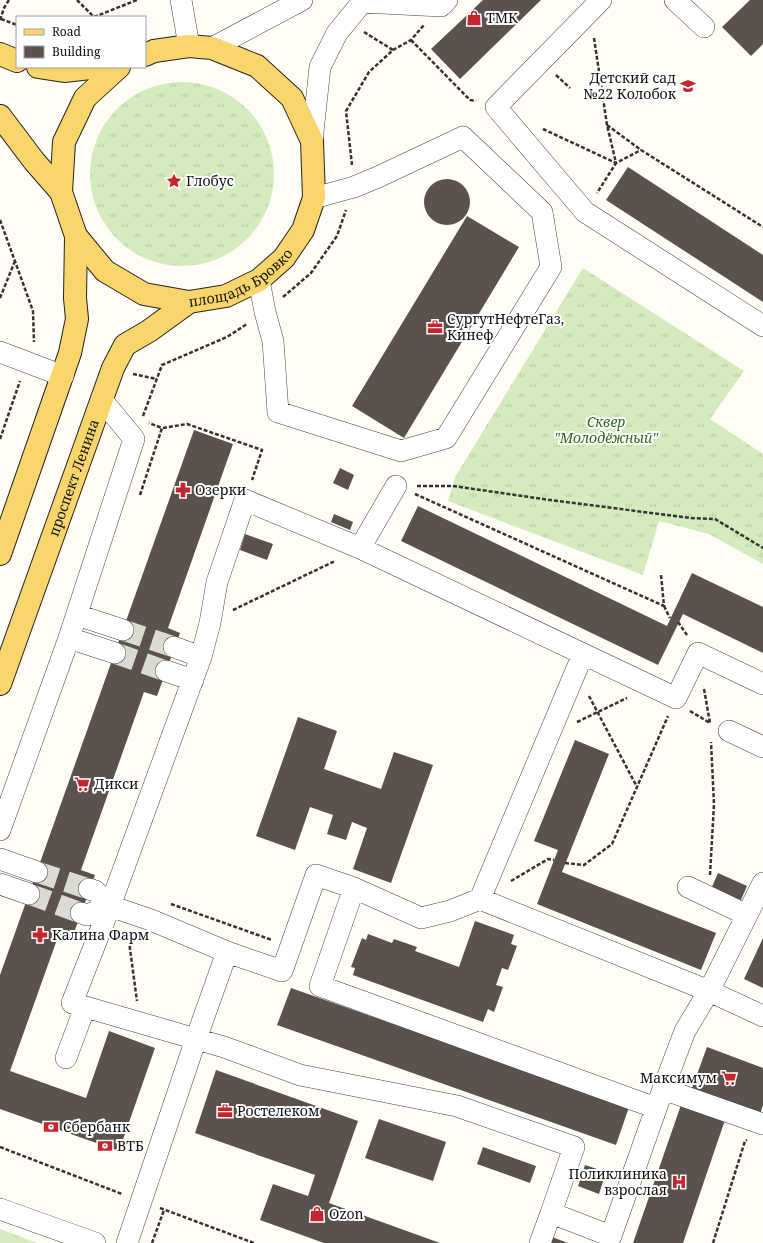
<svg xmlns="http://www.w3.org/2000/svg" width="763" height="1243" font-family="'Noto Serif',serif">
  <defs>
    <pattern id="grass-tufts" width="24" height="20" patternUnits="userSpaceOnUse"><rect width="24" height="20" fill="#d5ebbd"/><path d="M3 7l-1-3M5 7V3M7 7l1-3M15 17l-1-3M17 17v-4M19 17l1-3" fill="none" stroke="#b6c8a1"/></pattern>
  </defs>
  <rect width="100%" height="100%" fill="#fffdf5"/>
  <path fill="url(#grass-tufts)" d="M90 174a92 92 0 1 1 184 0a92 92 0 1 1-184 0Z
    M583,268l161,103 -34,48 53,35v110l-54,-30 -50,-13 -16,54 -195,-74 7,-24z
    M0,1229l37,14h-37z"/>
  <path fill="#5a524d" d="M483,0h58l-81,79 -29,-30z
    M750,0h13v44l-12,12 -29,-29z
    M628,167l135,88v47l-157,-102z
    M424 202a23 23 0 1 1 46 0a23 23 0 1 1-46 0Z
    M467,216l52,31 -115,191 -52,-32z
    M194,430l39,14 -65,184 12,5 -23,63 -13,-4 -63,178 14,5 -23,63 -13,-4 -49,137 76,27 23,-67 46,17 -36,103 -119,-42v-134z
    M340,468l14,7 -6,15 -15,-7z
    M418,506l249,120 25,-53 71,34v46l-80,-39 -25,51 -257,-124z
    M334,514l19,8 -3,8 -19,-8z
    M245,534l28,10 -6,16 -27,-10z
    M298,717l39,14 -13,38 57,20 13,-37 39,13 -42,118 -38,-14 14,-41 -15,-6 -6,18 -19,-6 6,-19 -23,-8 -15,43 -39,-14z
    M575,740l34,14 -47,118 154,61 -15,37 -164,-66 21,-54 -24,-9z
    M718,873l29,13 -7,16 -29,-13z
    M475,921l39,14 -3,9 6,2 -9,24 -6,-2 -6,17 7,2 -9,25 -6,-3 -5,13 -130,-47 2,-7 -4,-1 11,-29 4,2 2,-6 24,9 2,-4 23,8 -2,4 44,16z
    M763,938v50l-19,-9z
    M291,988l338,119 -13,38 -339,-120z
    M707,1047l56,21v37l-3,9 -68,-26z
    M216,1070l142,51 -29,82 111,40h-116l-64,-23 13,-36 35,12 7,-21 -120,-42z
    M681,1105l44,15 -42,123h-50z
    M379,1119l67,23 -13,39 -68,-23z
    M483,1147l53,19 -6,17 -53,-19z
    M585,1165l21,7 -7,22 -21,-8z
    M552,1237l16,6h-18z"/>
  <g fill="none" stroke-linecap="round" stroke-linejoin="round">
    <path stroke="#dbdad3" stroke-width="21" stroke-dasharray="21 10" stroke-linecap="butt" d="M123,630l51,17
      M115,653l51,18
      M37,872l52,17
      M29,894l52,19"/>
    <g stroke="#444" stroke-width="22">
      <path id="minor" d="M181,0l8,46
        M601,0l-105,107 89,105 178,114
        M675,0l29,27
        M362,2l79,4 6,-6
        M212,48l90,-48
        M312,141l8,-74 17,-34 27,-33
        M259,280l6,32 8,29 5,71 123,39 45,-13 105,-171 -9,-55 -79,-75 -85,40 -24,10 -40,11
        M0,352l63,24
        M360,548l36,-62
        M77,615l46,15
        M69,638l46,15
        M174,647l27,10
        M166,671l27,9
        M729,731l34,16
        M0,830l69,-192 65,-199 -32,-39
        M0,859l37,13
        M0,884l29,10
        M688,887l59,28
        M89,889l6,2 15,15 41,14 76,32 -31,87 28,8 76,28 157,31 117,41 -23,66
        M480,899l103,-245
        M81,913l6,2 23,-9
        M227,952l55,19 34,-96 38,13
        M66,1058l19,-51
        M663,1089l22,-58 24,-40 54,-108
        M656,1108l-336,-122 34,-98 67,30 29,-7 30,-12 229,92 54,25
        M0,1209l95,34
        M127,1243l69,-204 -124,-36 38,-97 91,-249 9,-34 7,-41 28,-82 115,48 316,150 22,-45 65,31
        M540,1243l11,-30 60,23 52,-147 100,35"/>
    </g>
    <g stroke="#222" stroke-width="24">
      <g id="major">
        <path d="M0,54l17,7"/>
        <path d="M38,67l26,4 35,-4"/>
        <path id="s1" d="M119,67l-34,31 -21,44 -3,50 15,44 29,35 39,23 45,8 37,-6 33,-16 25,-22 19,-28 11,-32 -2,-57 -20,-43 -35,-32 -45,-18 -23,-2 -35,5 -9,4"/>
        <path d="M0,116l34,45 27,31"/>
        <path d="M0,554l70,-201 7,-34 -2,-21 1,-62"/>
        <path id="s2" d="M0,684l113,-316 12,-23 24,-14 40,-29"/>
      </g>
    </g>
    <path stroke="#333" stroke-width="2.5" stroke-dasharray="4 2" stroke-linecap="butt" d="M77,0l17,17
      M94,17l43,-17
      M1,19l16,6
      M0,20l4,-12 5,-8
      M364,32l29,18
      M594,38l13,87 9,38 -19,30
      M411,40l59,60 6,1
      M556,75l14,13
      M607,125l34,25 122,77
      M543,129l73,34 25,-13
      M352,165l-6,-54 23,-39 24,-22 18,-10 13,-15
      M0,220l33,91 1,31
      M283,297l28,-24 26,-37 9,-26
      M0,298l15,-37
      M133,374l24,5
      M143,416l19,-51 65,-28 20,-13
      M163,428l24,-4 75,26 -10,30
      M0,439l20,-58
      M417,486h36l97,14 141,18 24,1 48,29
      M415,494l249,112 -3,-31
      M140,495l22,-67 -13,-5
      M664,606l6,12
      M233,610l102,-49
      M678,622l9,13
      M704,689l6,34
      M589,696l48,91
      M690,711l20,12
      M577,722l50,-24
      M565,863l19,2 28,-21 56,-128
      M710,875l4,-71 -3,-62
      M511,881l37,-22 6,1
      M171,904l101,36
      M128,934l9,67
      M0,1147l122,47
      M160,1208l94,35
      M152,1243l12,-33
      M713,1243l32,-102 2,-1"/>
    <use href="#minor" stroke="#fff" stroke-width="21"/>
    <use href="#major" stroke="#f9d66b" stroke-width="22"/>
  </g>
  <defs>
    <g id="shop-bare" transform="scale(1.2)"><path d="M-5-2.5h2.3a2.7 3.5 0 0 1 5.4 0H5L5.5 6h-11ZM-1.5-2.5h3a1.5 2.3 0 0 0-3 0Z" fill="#c4262e" stroke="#fff" stroke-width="2.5" paint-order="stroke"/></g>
    <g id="school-bare" transform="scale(1.2)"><path d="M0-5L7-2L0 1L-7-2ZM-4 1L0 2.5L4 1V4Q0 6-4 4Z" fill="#c4262e" stroke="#fff" stroke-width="2.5" paint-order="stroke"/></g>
    <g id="sight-bare" transform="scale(1.2)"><path d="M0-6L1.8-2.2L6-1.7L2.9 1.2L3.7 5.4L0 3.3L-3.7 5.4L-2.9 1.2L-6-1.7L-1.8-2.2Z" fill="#c4262e" stroke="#fff" stroke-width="2.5" paint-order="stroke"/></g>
    <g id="office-bare" transform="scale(1.2)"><path d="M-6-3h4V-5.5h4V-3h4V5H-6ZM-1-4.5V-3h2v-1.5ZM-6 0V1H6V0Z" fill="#c4262e" stroke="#fff" stroke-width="2.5" paint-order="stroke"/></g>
    <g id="pharmacy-bare" transform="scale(1.2)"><path d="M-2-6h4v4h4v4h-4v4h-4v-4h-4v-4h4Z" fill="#c4262e" stroke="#fff" stroke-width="2.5" paint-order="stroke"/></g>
    <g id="supermarket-bare" transform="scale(1.2)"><path d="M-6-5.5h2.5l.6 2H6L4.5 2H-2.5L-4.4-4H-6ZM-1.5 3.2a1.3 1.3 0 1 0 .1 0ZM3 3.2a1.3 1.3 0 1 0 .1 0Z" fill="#c4262e" stroke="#fff" stroke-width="2.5" paint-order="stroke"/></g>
    <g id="bank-bare" transform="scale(1.2)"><path d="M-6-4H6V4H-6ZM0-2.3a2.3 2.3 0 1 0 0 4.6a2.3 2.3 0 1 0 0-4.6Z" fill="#c4262e" stroke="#fff" stroke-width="2.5" paint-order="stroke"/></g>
    <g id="hospital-bare" transform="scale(1.2)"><path d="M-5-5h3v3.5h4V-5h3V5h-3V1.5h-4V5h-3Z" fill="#c4262e" stroke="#fff" stroke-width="2.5" paint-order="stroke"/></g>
  </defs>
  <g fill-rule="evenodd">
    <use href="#shop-bare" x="474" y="18"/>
    <use href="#school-bare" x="688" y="86"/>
    <use href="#sight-bare" x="174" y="181"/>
    <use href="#office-bare" x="435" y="327"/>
    <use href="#pharmacy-bare" x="183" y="490"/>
    <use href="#supermarket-bare" x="82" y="784"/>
    <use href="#pharmacy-bare" x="40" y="935"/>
    <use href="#supermarket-bare" x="729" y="1078"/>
    <use href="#office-bare" x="225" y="1111"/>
    <use href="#bank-bare" x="51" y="1127"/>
    <use href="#bank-bare" x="105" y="1146"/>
    <use href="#hospital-bare" x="679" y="1182"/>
    <use href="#shop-bare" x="317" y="1214"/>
  </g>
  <g text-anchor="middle" stroke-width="4" stroke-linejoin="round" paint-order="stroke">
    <g font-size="14" fill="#111" stroke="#fff" text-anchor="start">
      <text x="486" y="23">ТМК</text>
      <text x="676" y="83" text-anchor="end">Детский сад<tspan x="676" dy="16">№22 Колобок</tspan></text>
      <text x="186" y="186">Глобус</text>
      <text x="447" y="324">СургутНефтеГаз,<tspan x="447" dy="16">Кинеф</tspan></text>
      <text x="195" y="495">Озерки</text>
      <text x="94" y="789">Дикси</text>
      <text x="52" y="940">Калина Фарм</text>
      <text x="717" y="1083" text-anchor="end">Максимум</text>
      <text x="237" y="1116">Ростелеком</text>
      <text x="63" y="1132">Сбербанк</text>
      <text x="117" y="1151">ВТБ</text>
      <text x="667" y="1179" text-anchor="end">Поликлиника<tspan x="667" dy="16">взрослая</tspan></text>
      <text x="329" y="1219">Ozon</text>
    </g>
    <g font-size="14" fill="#111" stroke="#fff">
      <text dy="5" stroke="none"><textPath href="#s1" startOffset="386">площадь Бровко</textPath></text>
      <text dy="5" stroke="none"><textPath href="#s2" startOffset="219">проспект Ленина</textPath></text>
    </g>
    <g font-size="14" font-style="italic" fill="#2f6b1f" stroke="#fff">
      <text x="606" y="427">Сквер<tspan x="606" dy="16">"Молодёжный"</tspan></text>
    </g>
  </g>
  <rect x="16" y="16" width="130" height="52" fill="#ffffff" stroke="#a0a0a0"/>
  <rect x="24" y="29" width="20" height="6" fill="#f9d66b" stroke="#a0a0a0"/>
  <text x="52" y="36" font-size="12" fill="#111111">Road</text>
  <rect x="24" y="46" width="20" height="12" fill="#5a524d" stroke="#a0a0a0"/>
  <text x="52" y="56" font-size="12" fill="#111111">Building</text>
</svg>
